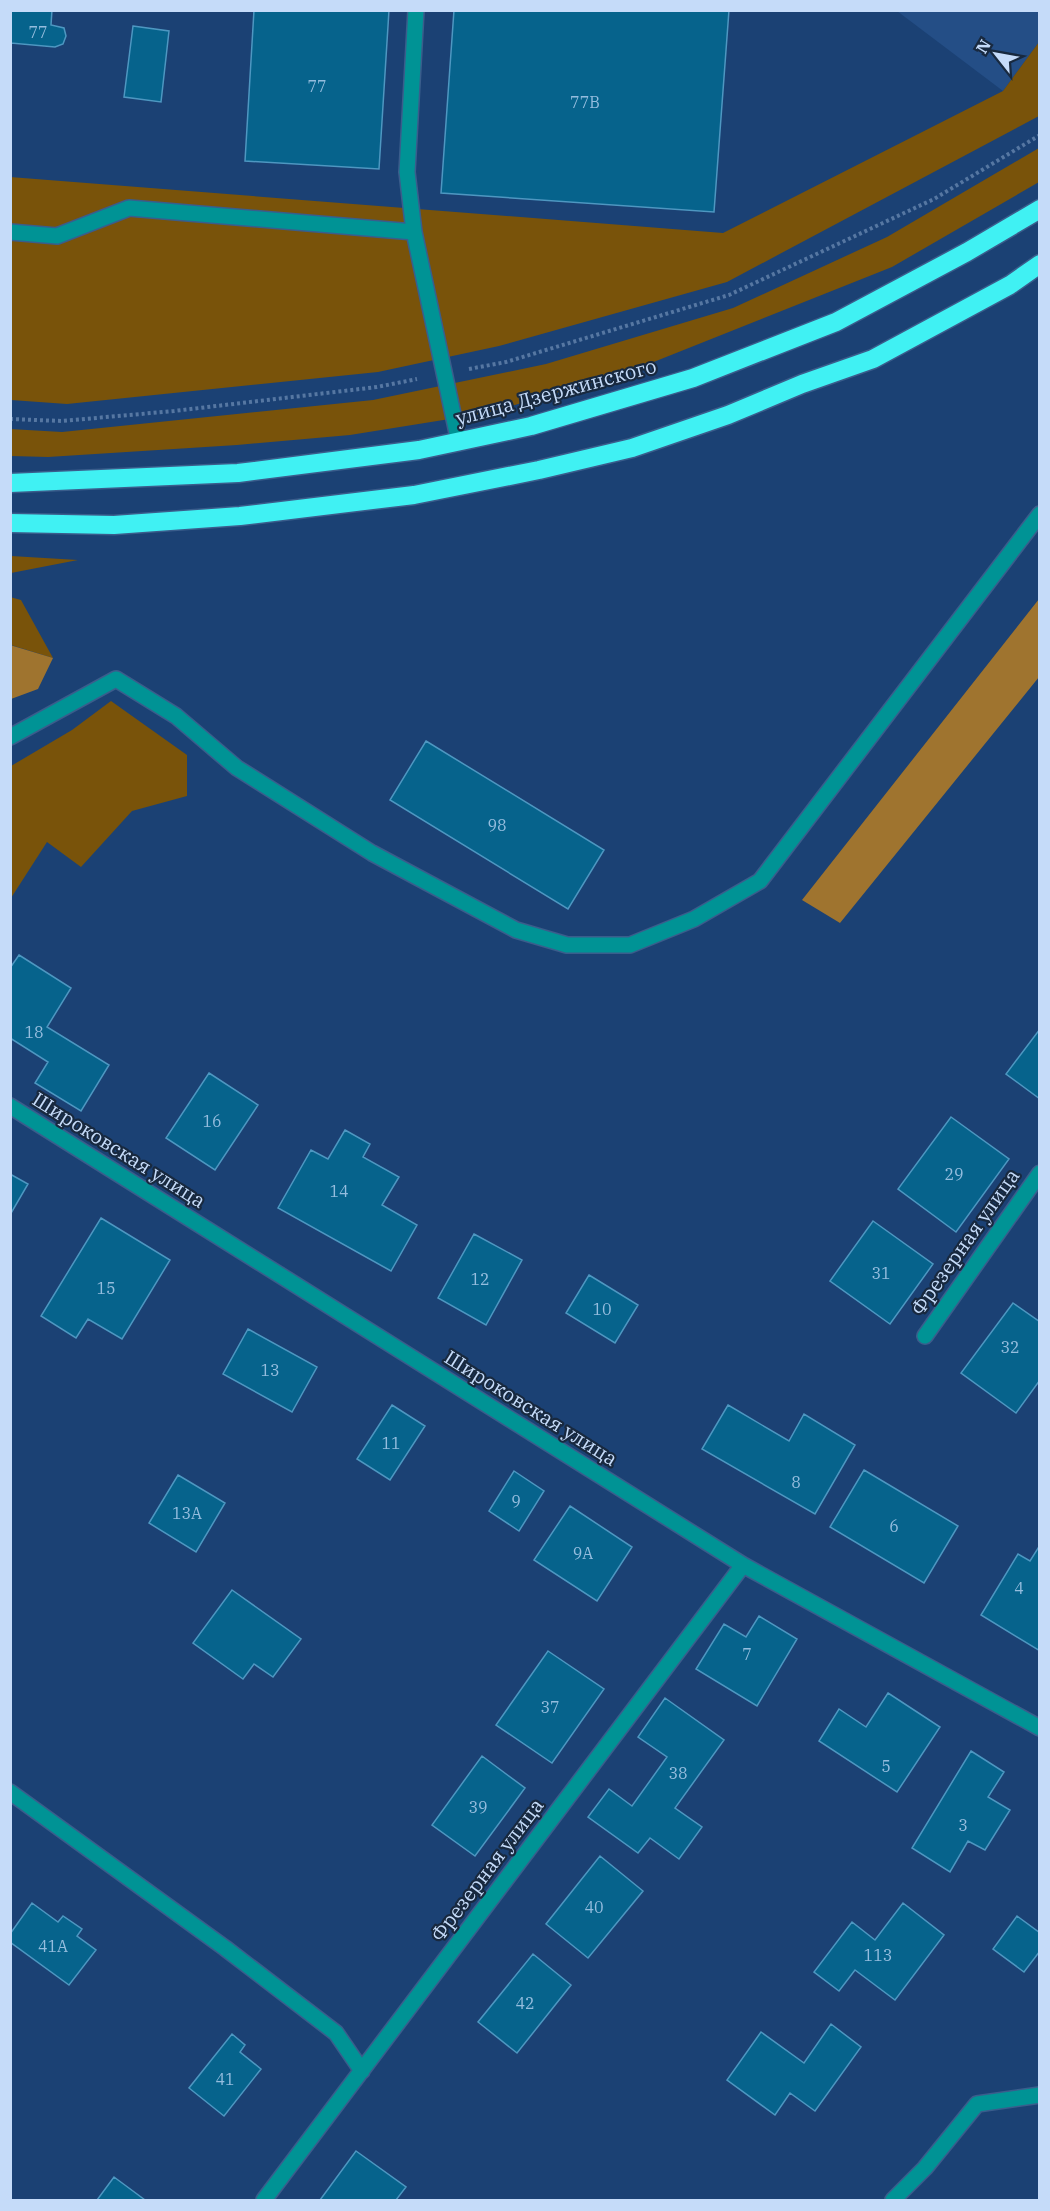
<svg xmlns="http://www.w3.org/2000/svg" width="1050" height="2211" font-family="'IBM Plex Serif',serif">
  <rect width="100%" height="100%" fill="#1b4174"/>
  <path fill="#244e86" d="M897,11h142v31l-36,49z"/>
  <path fill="#79530a" d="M1039,42v74l-312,166 -228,64 -121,26 -311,32 -56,-4 -1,-223 713,56 280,-142z
    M1039,148v34l-147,85 -261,104 -144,42 -137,22 -113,10 -189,12 -37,-1 -1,-27 52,3 311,-32 173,-36 187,-56 154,-71z
    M10,556h1l67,4 -67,13z
    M10,597l11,3 32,58 -42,-13z
    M111,701l76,54v41l-55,15 -51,56 -34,-25 -36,56v-132l61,-36z"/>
  <path fill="#9f742f" d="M1039,599v78l-199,246 -38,-23z
    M10,645l43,13 -15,31 -27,10z"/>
  <path fill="#06638c" stroke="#4e97c1" stroke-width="1.5" d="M10,10h42l-1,15 13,3 2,8 -3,8 -8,3 -44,-4 -1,4z
    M254,10h135l-10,159 -134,-8z
    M454,10h275l-15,202 -273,-19z
    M133,26l36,5 -8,71 -37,-5z
    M426,741l178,109 -36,59 -178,-109z
    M19,955l52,33 -24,39 62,38 -28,46 -46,-28 13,-21 -38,-24v-70z
    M1040,1029v70l-34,-25z
    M209,1073l49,32 -43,65 -49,-32z
    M951,1117l58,42 -53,73 -58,-43z
    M345,1130l25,14 -7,13 36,20 -17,28 35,20 -26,46 -113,-63 33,-58 17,9z
    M10,1174l18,10 -18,31z
    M101,1218l69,42 -48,79 -34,-20 -12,19 -35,-22z
    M873,1221l60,43 -43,60 -60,-43z
    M474,1234l48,26 -36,65 -48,-27z
    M589,1275l49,30 -23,38 -49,-30z
    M1013,1303l27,19v58l-24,33 -55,-40z
    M248,1329l69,38 -25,45 -69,-38z
    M392,1405l33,21 -35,54 -33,-21z
    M728,1405l61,36 15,-27 51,31 -40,69 -113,-65z
    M864,1470l94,56 -34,57 -94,-56z
    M514,1471l30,20 -25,40 -30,-20z
    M178,1475l47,28 -29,49 -47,-29z
    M570,1506l62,41 -35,54 -63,-41z
    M1040,1545v106l-59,-36 37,-61 12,7z
    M232,1590l69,49 -28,38 -19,-13 -11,15 -50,-36z
    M759,1616l38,23 -40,67 -61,-37 28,-45 22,13z
    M548,1651l56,38 -52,74 -56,-38z
    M888,1693l52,34 -43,65 -78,-51 20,-32 27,18z
    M665,1698l59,42 -49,68 27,19 -23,32 -29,-21 -12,15 -50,-36 21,-28 23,17 35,-49 -29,-20z
    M971,1751l33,21 -16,25 22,13 -25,40 -17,-9 -18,31 -38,-24z
    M482,1756l43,32 -50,68 -43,-31z
    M600,1856l43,35 -55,67 -42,-34z
    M32,1903l26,19 5,-6 19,13 -5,7 19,14 -27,35 -59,-43v-8z
    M903,1903l41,32 -49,65 -40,-30 -16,21 -25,-19 38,-50 23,18z
    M1017,1916l23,17v18l-16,21 -31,-23z
    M533,1954l38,31 -54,68 -39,-31z
    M831,2024l30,23 -46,64 -25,-18 -15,22 -48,-35 34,-48 43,31z
    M232,2034l13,11 -5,7 21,17 -37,47 -35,-28z
    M356,2151l50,36 -10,13h-76z
    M114,2177l31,23h-48z"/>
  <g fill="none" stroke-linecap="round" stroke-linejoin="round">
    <g stroke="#3a5d8c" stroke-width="18">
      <path id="minor" d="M416,10l-9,162 7,60 45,210
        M10,232l47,4 72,-28 285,24
        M10,737l106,-58 60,37 61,52 135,85 144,77 51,15h63l64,-26 66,-38 280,-367
        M10,1106l733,459 297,163
        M925,1336l115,-163
        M10,1792l215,156 111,85 26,38
        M264,2200l479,-635
        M893,2200l32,-32 52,-64 63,-9"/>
    </g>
    <g stroke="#3a5d8c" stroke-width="21">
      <path id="highway" d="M10,483l228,-10 181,-23 112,-24 162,-48 143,-56 131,-70 73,-43
        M10,523l104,2 126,-9 174,-21 125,-25 93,-22 96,-33 74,-31 71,-25 137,-74 30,-21"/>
    </g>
    <path stroke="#5677a2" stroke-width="4" stroke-dasharray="3 3" stroke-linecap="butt" d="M469,369l37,-7 223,-67 205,-96 106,-64
      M10,419l52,2 112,-10 203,-24 40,-8"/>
    <use href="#minor" stroke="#009395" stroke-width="15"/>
    <use href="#highway" stroke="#40f1f3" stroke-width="18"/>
  </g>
  <g text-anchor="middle" stroke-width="4.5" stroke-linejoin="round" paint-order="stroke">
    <g font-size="16" fill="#95bdde">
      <text x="38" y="38">77</text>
      <text x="317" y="92">77</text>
      <text x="585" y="108">77В</text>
      <text x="497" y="831">98</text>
      <text x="34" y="1038">18</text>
      <text x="212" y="1127">16</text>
      <text x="954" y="1180">29</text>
      <text x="339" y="1197">14</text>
      <text x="881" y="1279">31</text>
      <text x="480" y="1285">12</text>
      <text x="106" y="1294">15</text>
      <text x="602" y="1315">10</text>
      <text x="1010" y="1353">32</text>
      <text x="270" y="1376">13</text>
      <text x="391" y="1449">11</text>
      <text x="796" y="1488">8</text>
      <text x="516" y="1507">9</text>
      <text x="187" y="1519">13А</text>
      <text x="894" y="1532">6</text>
      <text x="583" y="1559">9А</text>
      <text x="1019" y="1594">4</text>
      <text x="747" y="1660">7</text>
      <text x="550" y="1713">37</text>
      <text x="886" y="1772">5</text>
      <text x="678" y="1779">38</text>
      <text x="478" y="1813">39</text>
      <text x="963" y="1831">3</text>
      <text x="594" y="1913">40</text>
      <text x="53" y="1952">41А</text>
      <text x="878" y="1961">113</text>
      <text x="525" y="2009">42</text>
      <text x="225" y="2085">41</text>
    </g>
    <g font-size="20" fill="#c5dbf9" stroke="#18293f">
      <text transform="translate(556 392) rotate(-15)" y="7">улица Дзержинского</text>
      <text transform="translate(119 1150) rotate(32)" y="7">Широковская улица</text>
      <text transform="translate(965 1242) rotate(-55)" y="7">Фрезерная улица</text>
      <text transform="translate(531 1408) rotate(32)" y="7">Широковская улица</text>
      <text transform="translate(487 1870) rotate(-53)" y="7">Фрезерная улица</text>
    </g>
  </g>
  <rect width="1050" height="2211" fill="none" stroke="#c5dbf9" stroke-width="24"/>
  <g transform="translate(996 54) rotate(301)" stroke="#18293f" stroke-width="4.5" paint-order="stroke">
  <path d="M0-4.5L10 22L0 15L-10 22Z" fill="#c5dbf9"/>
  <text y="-9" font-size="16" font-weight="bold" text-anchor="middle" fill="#c5dbf9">N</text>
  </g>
</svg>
